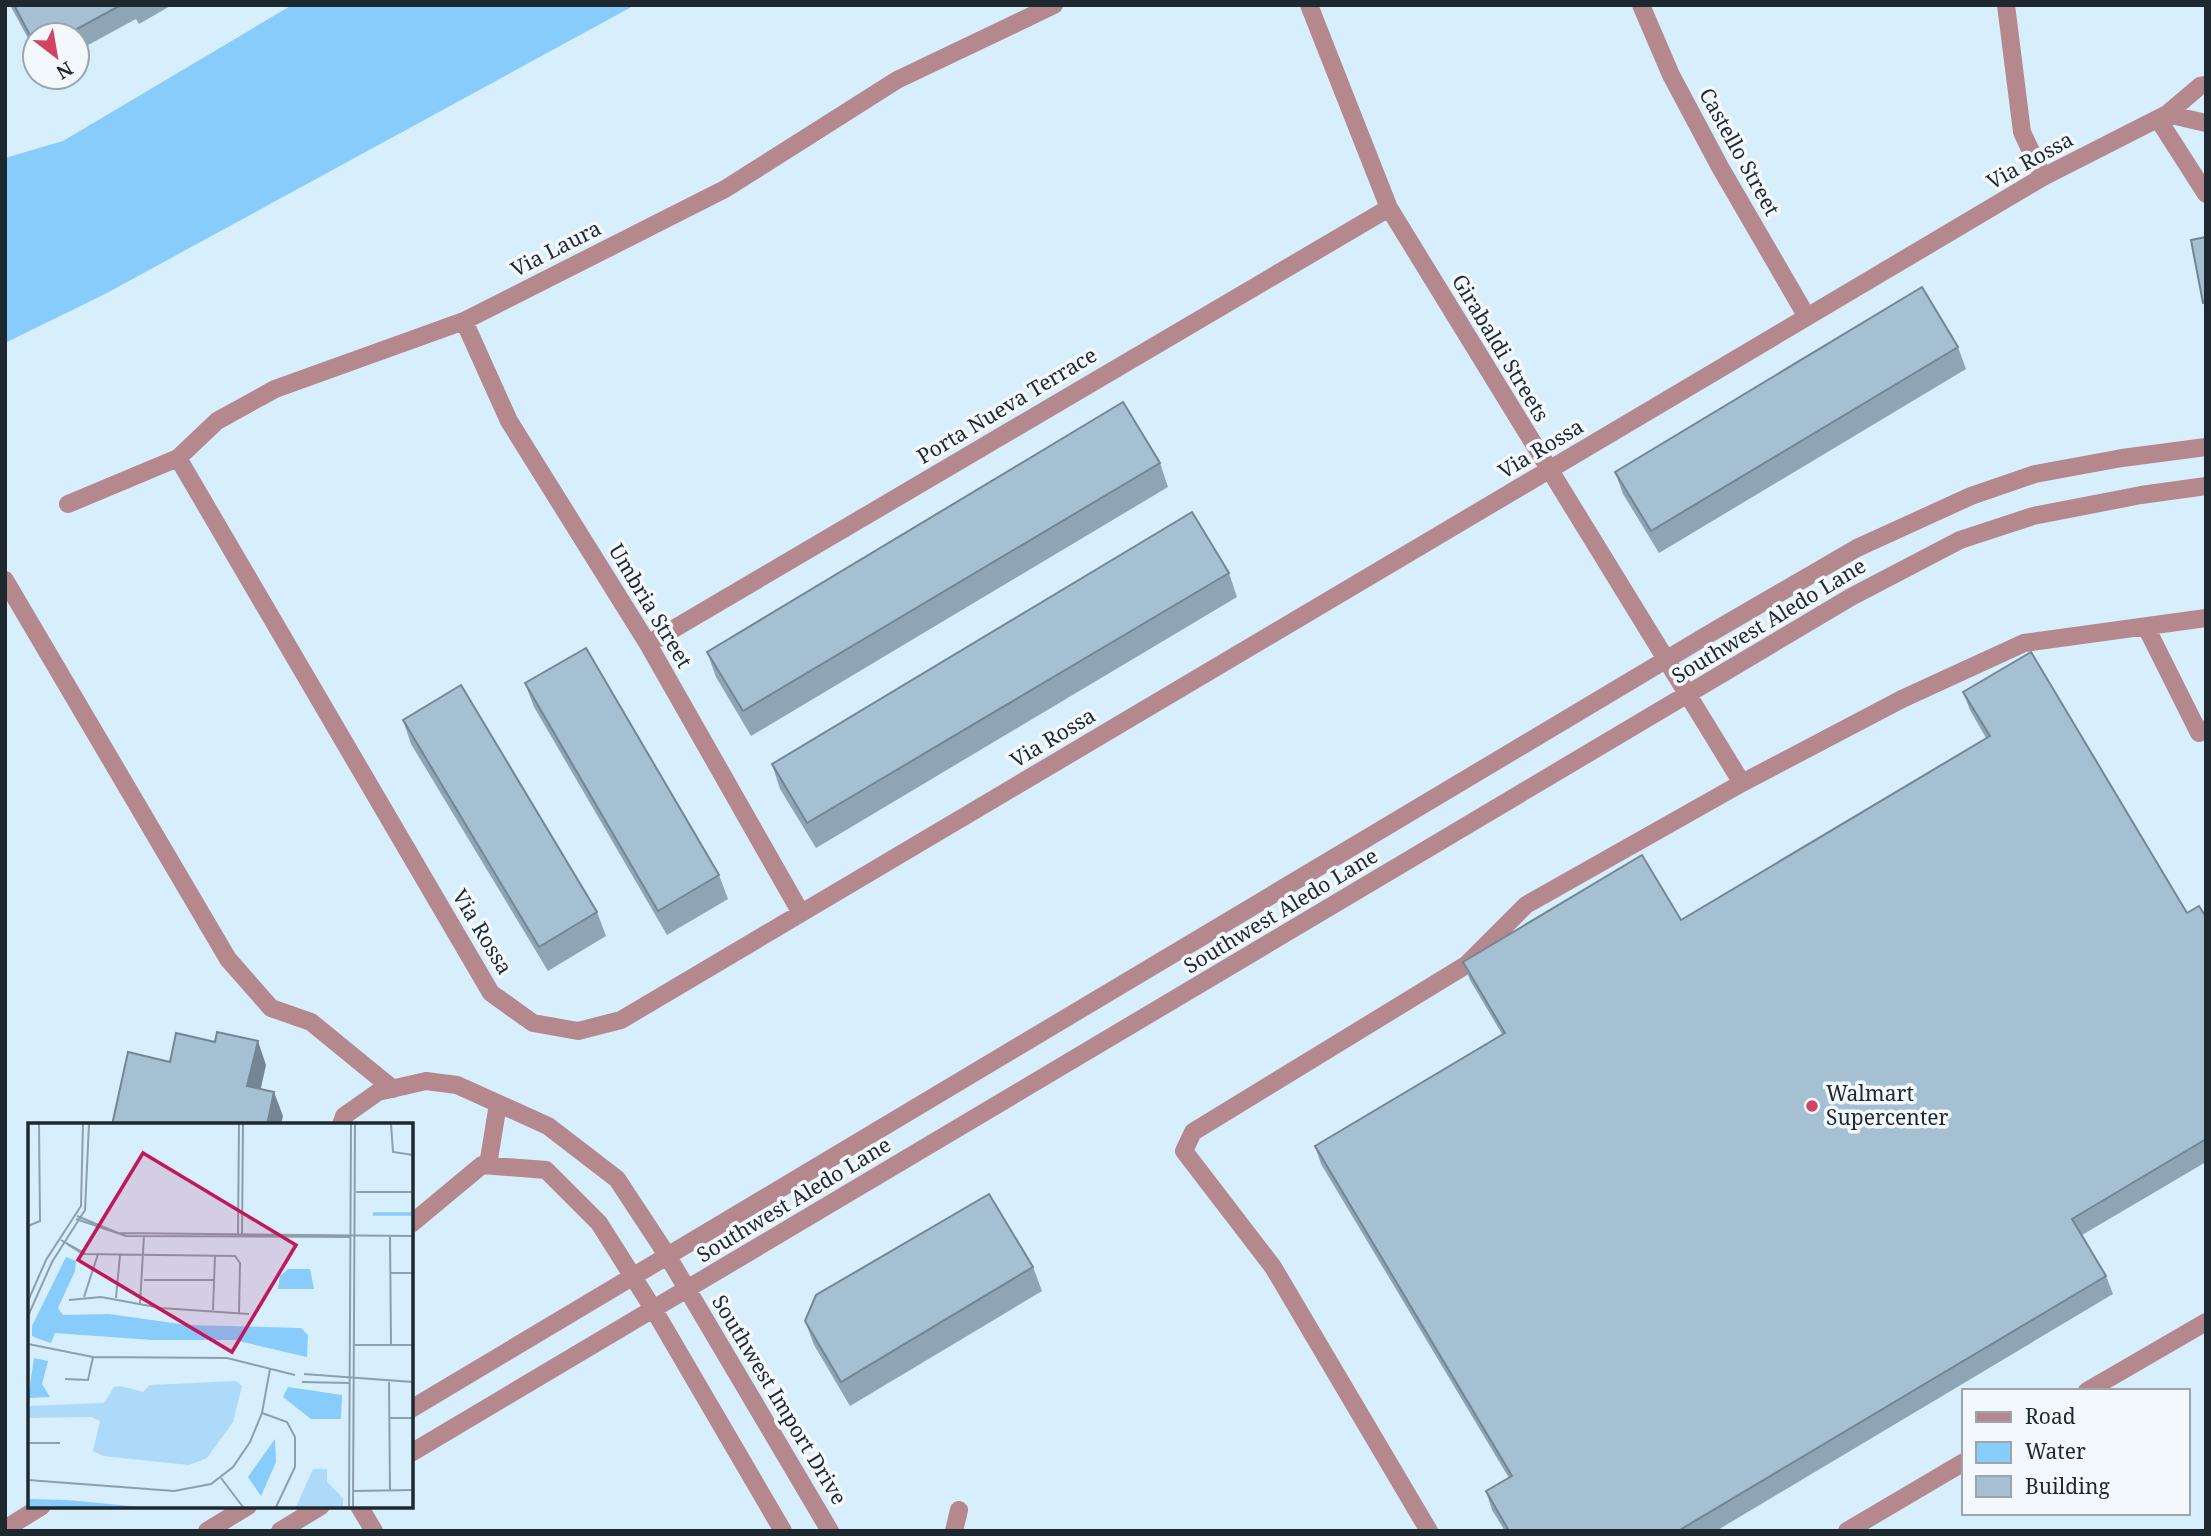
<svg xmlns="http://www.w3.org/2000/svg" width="2211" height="1536" font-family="'Noto Serif',serif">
  <rect width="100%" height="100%" fill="#d7eefd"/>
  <path fill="#87ccfb" d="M292,5h343l-530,289 -100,49v-185l58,-17z"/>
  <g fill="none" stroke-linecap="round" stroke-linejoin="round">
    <path stroke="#b4888d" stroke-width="18" d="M1309,5l80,203 353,575
      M1641,5l30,70 49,92 87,150
      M2006,5l16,127 21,45
      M2167,114l39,9
      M2158,119l48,75
      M464,321l45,100 139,223 153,269
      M178,458l313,535 42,30 45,8 43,-11 1422,-843 124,-63 33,-28 6,-1
      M68,504l110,-46 39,-37 58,-32 189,-68 261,-132 172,-109 157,-75
      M5,580l223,379 43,49 40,14 82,67
      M2146,627l53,106 7,-4
      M648,644l741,-436
      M341,1125l3,-9 34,-24 48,-11 31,4 91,41 69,53 50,76 163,276
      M488,1165l10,-61
      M411,1224l71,-59 64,5 53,53 55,87 129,221
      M2087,1391l119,-69
      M411,1409l1303,-778 143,-83 114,-52 64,-22 87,-16 84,-11
      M411,1453l1440,-856 109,-57 73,-24 108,-21 65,-9
      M359,1506l15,25
      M5,1529l37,-23
      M207,1531l41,-25
      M280,1531l41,-25
      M954,1531l5,-21
      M1429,1531l-156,-264 -89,-116 9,-19 273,-167 60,-60 216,-122 160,-84 122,-56 182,-25
      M1847,1531l117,-69"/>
  </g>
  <path fill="#8ea5b5" d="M10,5h162l-33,19 -3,-5 -59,32v-16h-42v16z
    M1958,347l8,22 -307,184 -36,-59 -8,-22z
    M1160,463l8,24 -417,249 -35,-59 -9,-25z
    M1229,573l8,24 -421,251 -36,-59 -8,-25z
    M525,683l194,192 9,24 -61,36 -133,-228z
    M1963,692l224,221 19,4v245l-124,73 24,41 7,18 -397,237h-211l-13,-21 -6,-19 23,-13 -188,-314 -6,-18 187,-112 -32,-54 -7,-18 218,-42 305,-182 -16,-28z
    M403,720l194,192 9,24 -58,35 -137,-227z
    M1033,1267l9,24 -192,115 -36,-61 -9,-24z"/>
  <path fill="#748694" d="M258,1041l8,24 -10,45 -9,-24z
    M274,1092l9,24 -2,9h-14z"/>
  <path fill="#a5c0d3" stroke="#748694" stroke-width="2" d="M14,5h107l-55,30h-31v10z
    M2206,237v65l-3,1 -12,-63z
    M1922,287l36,60 -307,184 -36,-59z
    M1123,402l37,61 -417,248 -36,-59z
    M1192,512l37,61 -422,250 -35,-59z
    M586,648l133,227 -61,36 -133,-228z
    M2031,652l156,261 12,-7 7,11v222l-134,80 34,57 -428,255h-169l-23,-40 26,-15 -197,-330 190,-113 -42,-71 179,-107 39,65 309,-184 -27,-44z
    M461,685l136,227 -58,35 -136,-227z
    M217,1032l41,9 -11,45 27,6 -7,33h-155l16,-73 42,10 6,-29 39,9z
    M989,1194l44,73 -192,115 -36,-61 11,-26z"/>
  <circle fill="#d34363" stroke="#f3f8fc" stroke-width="2.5" cx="1812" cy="1106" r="7"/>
  <g text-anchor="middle" stroke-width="7" stroke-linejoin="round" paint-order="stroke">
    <g font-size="21" fill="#1e282f" stroke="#f3f8fc">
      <text transform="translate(1739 152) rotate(61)" y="7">Castello Street</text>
      <text transform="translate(2030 161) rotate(-29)" y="7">Via Rossa</text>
      <text transform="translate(556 249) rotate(-27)" y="7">Via Laura</text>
      <text transform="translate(1500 348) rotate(59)" y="7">Girabaldi Streets</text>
      <text transform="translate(1007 406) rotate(-31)" y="7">Porta Nueva Terrace</text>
      <text transform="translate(1541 449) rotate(-31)" y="7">Via Rossa</text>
      <text transform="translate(650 606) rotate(59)" y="7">Umbria Street</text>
      <text transform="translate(1769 621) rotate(-31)" y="7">Southwest Aledo Lane</text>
      <text transform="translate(1053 738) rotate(-31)" y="7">Via Rossa</text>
      <text transform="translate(1281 911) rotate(-31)" y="7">Southwest Aledo Lane</text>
      <text transform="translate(482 932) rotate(59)" y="7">Via Rossa</text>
      <text transform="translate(794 1200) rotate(-31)" y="7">Southwest Aledo Lane</text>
      <text transform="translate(779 1400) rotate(59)" y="7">Southwest Import Drive</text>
    </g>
    <g font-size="21" fill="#1e282f" stroke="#f3f8fc" text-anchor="start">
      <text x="1826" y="1101">Walmart<tspan x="1826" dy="24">Supercenter</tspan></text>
    </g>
  </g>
  <g transform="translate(28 1123)">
    <rect width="385" height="385" fill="#d7eefd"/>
    <path d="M208,258l6,5 -9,36 -26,36 -18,7 -86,-9 -10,-5 7,-30 -9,-4 -63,1v-12l76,-3 10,-16 7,-1 22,6 7,-7zM285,346h14v13l16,16v9h-47z" fill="#addaf9"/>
    <path d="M38,134l10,4 -1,10 -17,37 5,7 46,-1 78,11 114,3 7,7 -1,22 -73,-17h-82l-97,-7 -4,10 -12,-4 -7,-3v-10zM260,146h22l4,20h-36l2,-13zM6,235l14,3 -6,23 8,13 -22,1zM260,264l54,8 -1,24h-30l-28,-22zM247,316l1,23 -15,34 -13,-19zM0,376l39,1 74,7h-113z" fill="#87ccfb"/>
    <path fill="none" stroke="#87ccfb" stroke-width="3.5" d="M345,91h40"/>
    <path fill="none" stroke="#8d9fab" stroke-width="2" d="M363,1l2,28 20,3M328,69h57M49,93l41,17 295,3M48,96l50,17 224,1M0,103l12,-5 -1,-97M210,111l1,-110M214,112l1,-111M362,113l1,109M33,117l25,14M39,121l16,10 152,2 5,7 -1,50M363,150h22M116,157h70M56,174l14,-43M88,175l4,-43M41,177l32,-3 60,11 88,6M0,178l18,-41 35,-54 2,-82M112,181l4,-69M185,187l2,-55M0,193l24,-54 33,-52 4,-86M0,221l65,13 134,1 68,17M326,222h59M276,251l109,8M37,256l23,1 5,-23M274,259l47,1M361,259l1,108M234,290l25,9 8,15v30l-19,40M361,295h24M0,320h32M193,355l22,29M0,357l146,11 37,-7 22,-17 17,-25 12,-29 8,-44M326,368l59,-1M321,384l2,-383M325,384l2,-383"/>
    <path fill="#c2185b" fill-opacity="0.15" stroke="#c2185b" stroke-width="3.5" d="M115,30l153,92 -64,107 -154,-92z"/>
    <rect width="385" height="385" fill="none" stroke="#1e282f" stroke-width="3.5"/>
  </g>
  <rect width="2211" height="1536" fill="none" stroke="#1e282f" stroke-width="14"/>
  <rect x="1962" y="1389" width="228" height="126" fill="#f3f8fc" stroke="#9ea5aa" stroke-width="2"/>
  <rect x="1976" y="1412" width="35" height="10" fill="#b4888d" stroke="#9ea5aa" stroke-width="2"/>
  <text x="2025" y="1424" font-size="21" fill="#1e282f">Road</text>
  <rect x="1976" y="1442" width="35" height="21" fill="#87ccfb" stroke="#9ea5aa" stroke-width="2"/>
  <text x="2025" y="1459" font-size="21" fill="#1e282f">Water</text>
  <rect x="1976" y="1476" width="35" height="21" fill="#a5c0d3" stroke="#9ea5aa" stroke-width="2"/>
  <text x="2025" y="1494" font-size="21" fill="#1e282f">Building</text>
  <g transform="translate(56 56) rotate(149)"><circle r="33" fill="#f3f8fc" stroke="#9ea5aa" stroke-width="2"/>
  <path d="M0-5L12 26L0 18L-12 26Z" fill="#d34363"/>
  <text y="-10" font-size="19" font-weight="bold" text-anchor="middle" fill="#1e282f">N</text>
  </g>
</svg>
